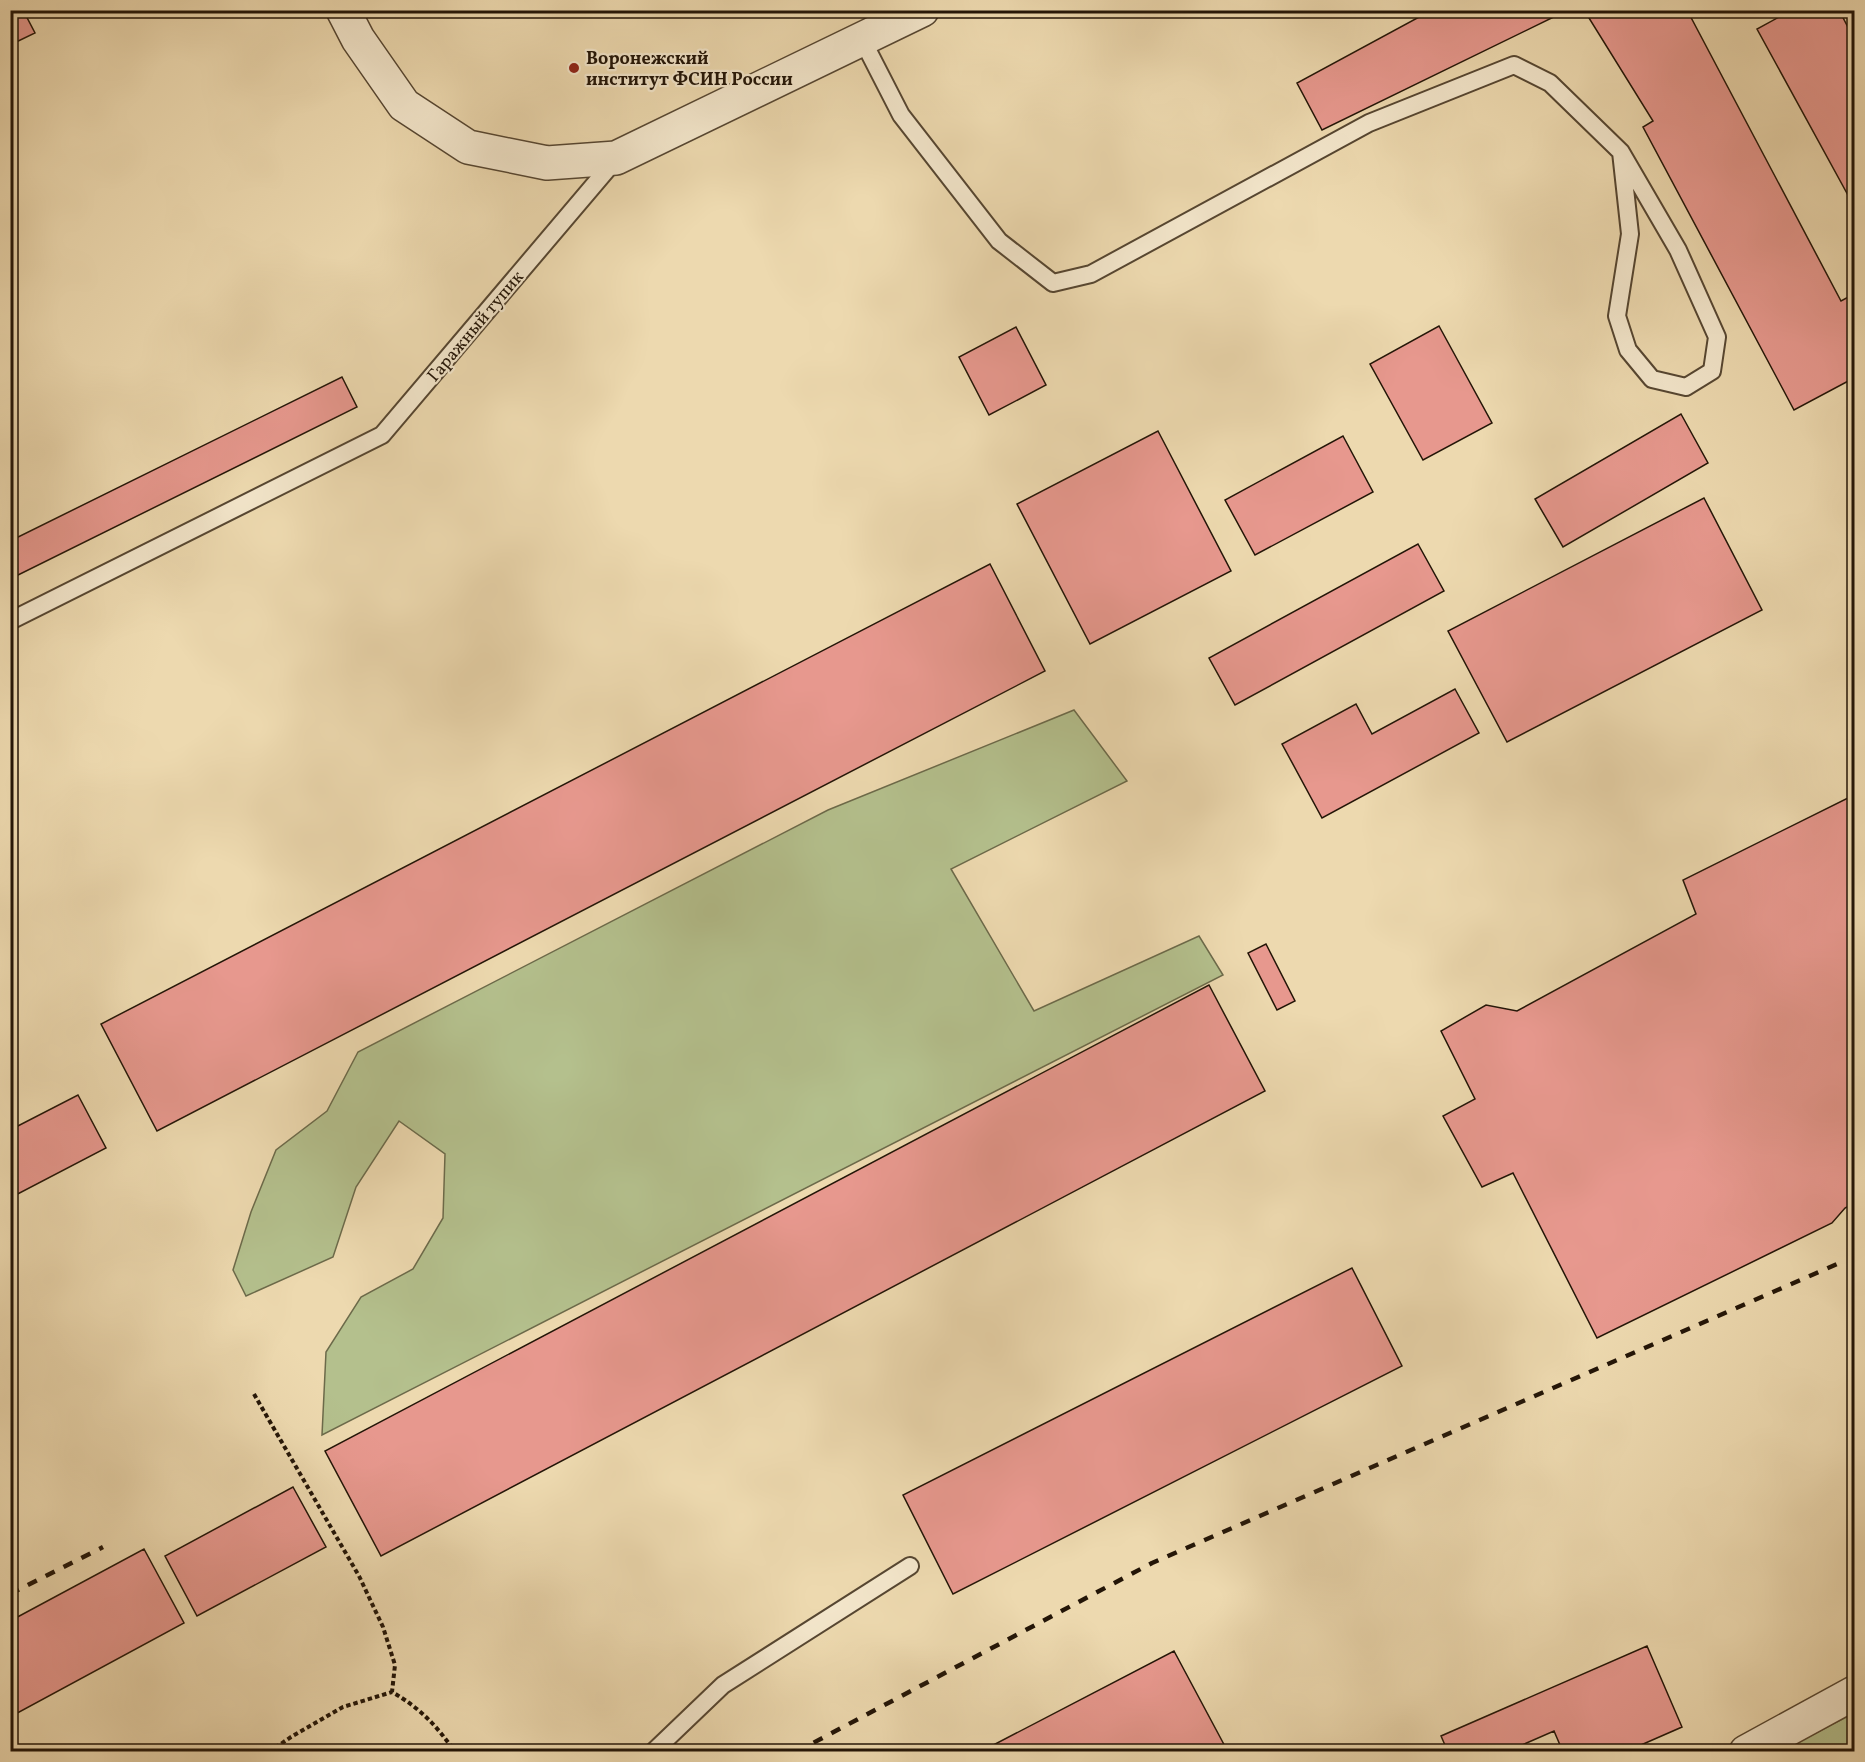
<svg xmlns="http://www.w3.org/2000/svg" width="1865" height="1762" font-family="Vollkorn,serif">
  <rect width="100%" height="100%" fill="#edd9af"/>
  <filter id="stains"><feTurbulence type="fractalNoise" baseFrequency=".00333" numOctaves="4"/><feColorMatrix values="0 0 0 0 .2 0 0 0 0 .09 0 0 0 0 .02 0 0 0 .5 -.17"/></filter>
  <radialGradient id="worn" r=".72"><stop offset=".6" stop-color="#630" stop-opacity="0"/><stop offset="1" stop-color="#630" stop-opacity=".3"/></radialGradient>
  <path fill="#b4c08d" stroke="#6c6a4a" stroke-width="1.5" d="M1074,710l53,71 -176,88 83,142 165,-75 24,39 -901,460 4,-83 35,-55 52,-28 30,-51 2,-64 -46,-33 -43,66 -23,70 -87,39 -13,-26 18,-58 25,-62 51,-39 31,-59 470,-242z
    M1854,1713v38h-73z"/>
  <path fill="#e7988e" stroke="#231507" stroke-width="1.5" d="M10,10h13l12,23 -25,12z
    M1432,10h136l-246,120 -25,-47z
    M1584,10h103l154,291 13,-7v84l-60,32 -151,-283 10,-6z
    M1792,10h47l15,29v155l-5,3 -92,-168z
    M1439,326l53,97 -69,37 -53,-96z
    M1016,327l30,58 -57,30 -30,-58z
    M342,377l15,30 -347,172v-38z
    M1681,414l27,49 -145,84 -28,-48z
    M1158,431l73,140 -141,73 -73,-140z
    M1343,436l30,56 -118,63 -30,-55z
    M1704,498l58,112 -255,132 -59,-111z
    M1418,544l26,47 -209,114 -26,-47z
    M990,564l55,107 -888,460 -56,-107z
    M1455,689l24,44 -157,85 -40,-74 74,-40 16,30z
    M1854,795v408l-9,5 -13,15 -235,115 -84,-165 -31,14 -39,-71 32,-17 -34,-68 45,-26 31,6 179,-97 -13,-34z
    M1266,944l29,57 -18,9 -29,-57z
    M1209,985l56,106 -884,465 -56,-105z
    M78,1095l28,53 -96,50v-68z
    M1352,1268l50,98 -449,228 -50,-99z
    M293,1487l33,60 -129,69 -32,-60z
    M144,1549l40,74 -174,94v-96z
    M1647,1646l35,81 -57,25h-62l-9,-21 -48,21h-58l-7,-16z
    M1174,1651l54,101h-248z"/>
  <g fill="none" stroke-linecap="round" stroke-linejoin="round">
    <g stroke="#564631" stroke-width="20">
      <path id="service" d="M862,39l39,76 98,126 54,42 38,-9 278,-151 145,-58 36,18 71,69 57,98 39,87 -5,34 -26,16 -34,-8 -24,-29 -11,-34 13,-82 -9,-82
        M10,621l372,-186 234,-276
        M653,1752l70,-67 187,-119"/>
    </g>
    <g stroke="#564631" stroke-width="36">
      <path id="minor" d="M1746,1752l108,-59"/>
    </g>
    <g stroke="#564631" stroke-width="36">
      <path id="tertiary" d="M343,10l15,29 46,66 64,42 79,16 69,-5 306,-148"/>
    </g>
    <path stroke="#231507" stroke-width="4" stroke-dasharray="4.5 3" stroke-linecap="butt" d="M254,1394l105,182 24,51 12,38 -3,27c28,16 45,34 63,60
      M269,1752l22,-15 52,-30 49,-15"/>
    <use href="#service" stroke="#f3e6cb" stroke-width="16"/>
    <use href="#minor" stroke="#f3e6cb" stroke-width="33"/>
    <use href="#tertiary" stroke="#f3e6cb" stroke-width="33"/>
    <path stroke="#231507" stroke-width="4.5" stroke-dasharray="10 10" stroke-linecap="butt" d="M10,1594l93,-47
      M796,1752l356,-189 685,-299"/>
  </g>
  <circle fill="#8f2418" stroke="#f3e6cb" stroke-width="2" cx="574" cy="68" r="6"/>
  <g text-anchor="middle" stroke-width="4.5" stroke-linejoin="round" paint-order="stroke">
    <g font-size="18" font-weight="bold" fill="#231507" stroke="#f3e6cb" text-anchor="start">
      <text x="586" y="64">Воронежский<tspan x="586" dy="21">институт ФСИН России</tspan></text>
    </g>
    <g font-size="18" fill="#231507" stroke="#f3e6cb">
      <text transform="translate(475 326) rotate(-50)" y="6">Гаражный тупик</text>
    </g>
  </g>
  <rect width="1865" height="1762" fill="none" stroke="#edd9af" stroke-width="36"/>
  <rect x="12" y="12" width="1841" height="1738" fill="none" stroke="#231507" stroke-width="3"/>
  <rect x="18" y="18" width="1829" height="1726" fill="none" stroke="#231507" stroke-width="1.5"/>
  <rect width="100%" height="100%" filter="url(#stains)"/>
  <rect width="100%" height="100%" fill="url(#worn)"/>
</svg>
